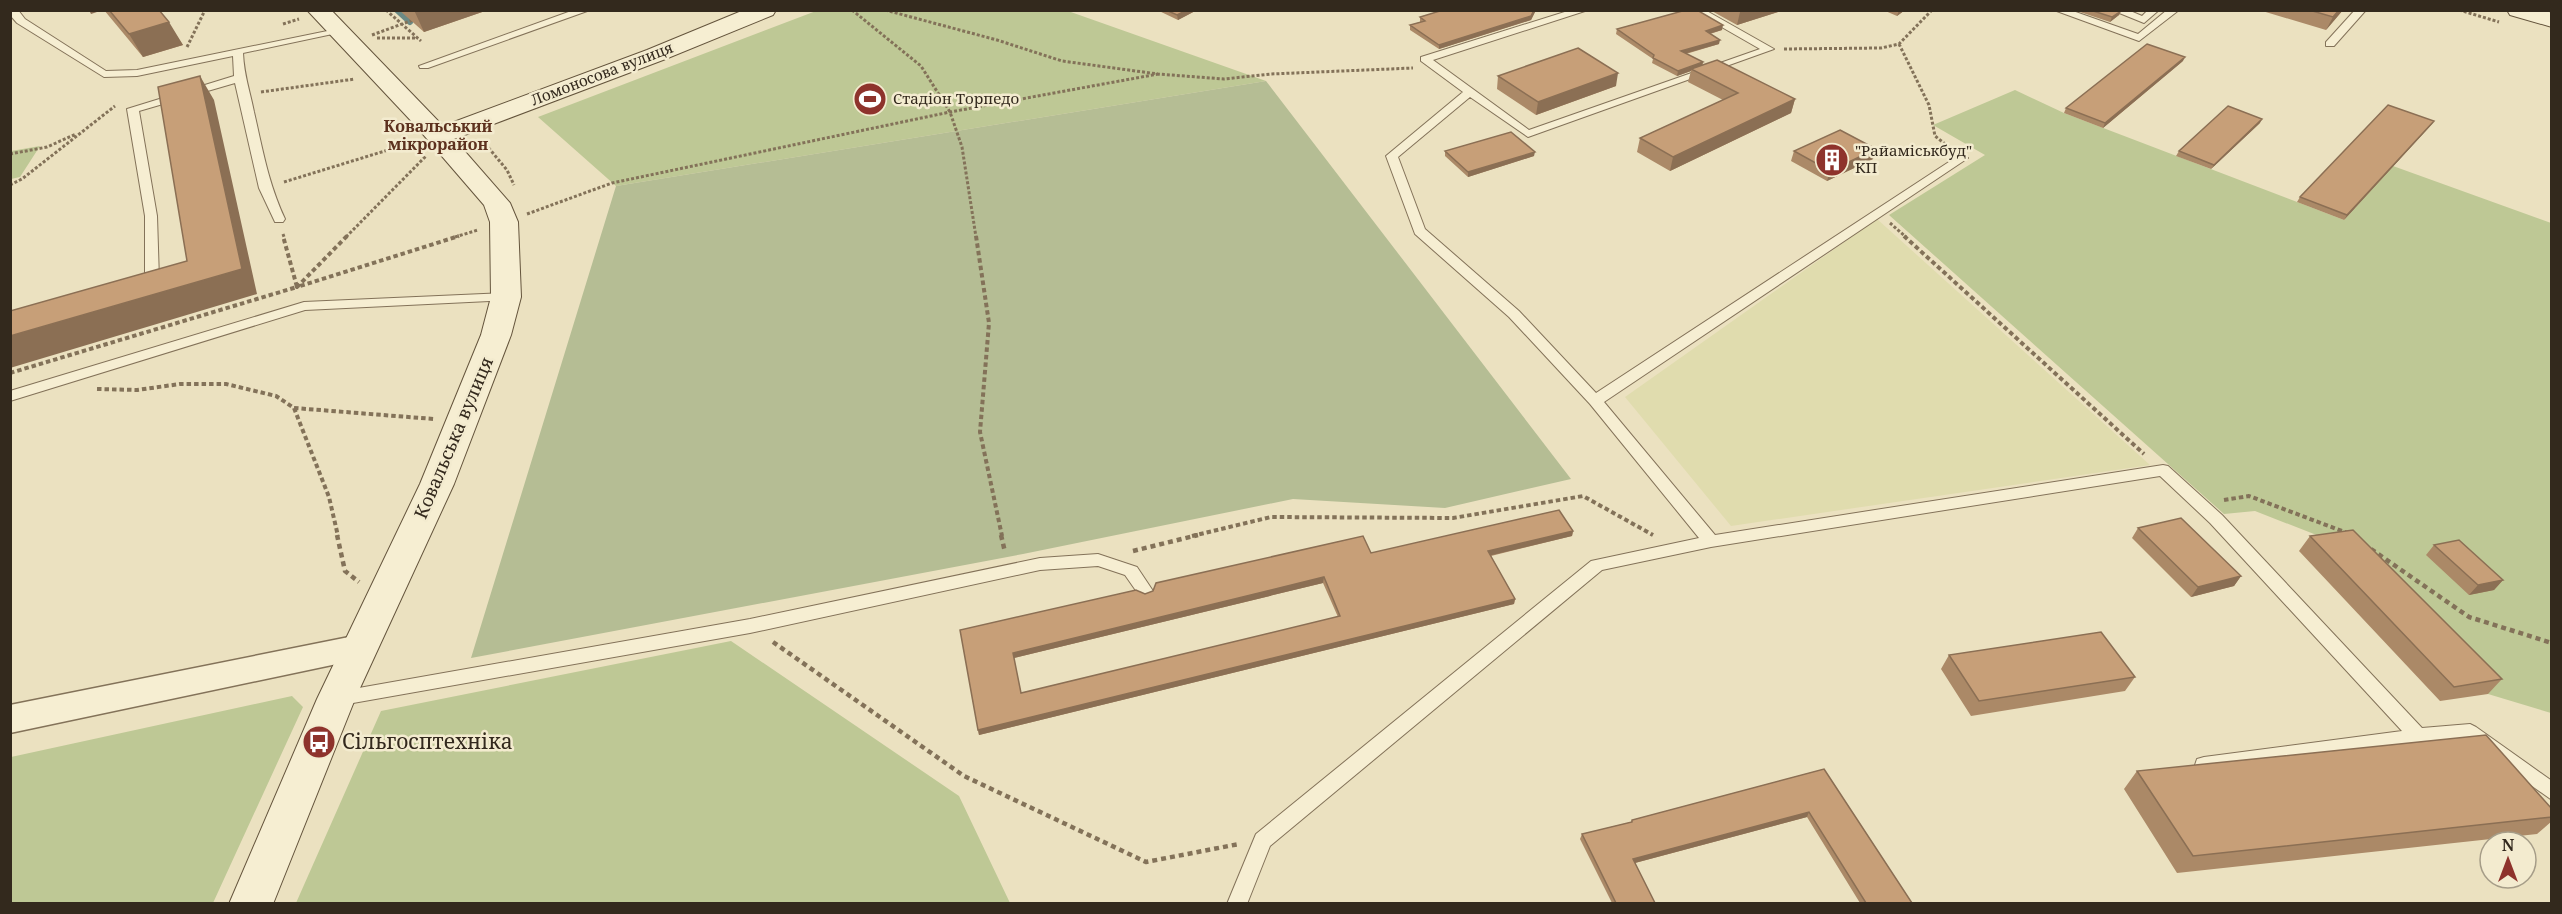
<svg xmlns="http://www.w3.org/2000/svg" width="2562" height="914" font-family="'Noto Serif',serif">
  <rect width="100%" height="100%" fill="#ebe1c0"/>
  <path fill="#e0dcae" d="M1877,219l273,246 -419,61 -106,-129z"/>
  <path fill="#bec895" d="M816,11h252l198,70 -650,105 -78,-69z
    M2015,90l49,23 280,107 49,-54 158,57v490l-63,-19 -146,-149 -87,-34 -31,3 -335,-299 96,-60 -52,-30z
    M40,146l-20,31 -9,2v-28z
    M731,641l228,155 51,107h-714l85,-192z
    M292,696l11,11 -90,196h-202v-146z"/>
  <path fill="#b5bd94" d="M1266,81l305,398 -126,29 -152,-9 -270,55 -552,104 145,-472z"/>
  <g fill="none" stroke-linecap="round" stroke-linejoin="round">
    <path stroke="#6b8a85" stroke-width="6" d="M397,10l13,12"/>
    <g stroke="#837259" stroke-width="2">
      <path id="lane" d="M10,10h8l7,9 81,52 31,-1 205,-42v4l-99,21c1,23 7,38 11,59 9,39 14,70 31,107l-2,3h-8l-16,-34 -24,-105 -96,28 18,105 2,64 -13,6h-10l-2,-3 2,-3 9,-2v-62l-18,-107 107,-33 -1,-20 -96,20 -33,1 -87,-54 -7,-8z
        M574,10h16l-162,58h-8l-1,-2z
        M1571,10h17l-155,50 96,70 231,-81 -68,-39h13l69,39 -246,88 -58,-40 -72,60 27,72 94,82 77,82 362,-237 4,-2 6,4 -364,244 111,133 448,-70 5,1 54,49 200,213 48,-4 6,3 76,54v19l-85,-60 -49,4 -214,29 -7,-2 -2,-6 2,-6 7,-2 198,-26 -192,-208 -50,-47 -449,71 -109,23 -332,276 -23,58h-20l29,-70 335,-273 108,-23 -109,-134 -81,-87 -94,-83 -29,-78 77,-64 -42,-31v-4z
        M2054,10h16l68,24 29,-24h12l-40,31z
        M2112,10h16l14,6 6,-6h11l-15,13z
        M2355,10h11l-32,36h-8v-4z
        M506,293l7,4 -2,3 -206,10 -295,91v-10l294,-89z
        M1098,554l39,13 16,24 -2,4 -6,2 -6,-2 -14,-20 -27,-9 -58,4 -290,63 -414,73 -6,-2 -3,-5 3,-5 6,-2 414,-73 290,-61z"/>
    </g>
    <g stroke="#837259" stroke-width="3">
      <path id="street" d="M359,635l11,4 5,9 -5,9 -360,76v-28z"/>
    </g>
    <g stroke="#64543c" stroke-width="2">
      <path id="secondary" d="M307,10h24l112,116 204,-76 97,-40h32l-3,5 -110,45 -209,79 56,64 8,19 3,75 -10,38 -57,149 -99,215 -82,205h-44l88,-205 103,-215 61,-149 10,-38 -1,-75 -6,-17 -69,-80z
        M2507,10h37l8,3v14l-42,-12z"/>
    </g>
    <path stroke="#837259" stroke-width="3" stroke-dasharray="3 2" stroke-linecap="butt" d="M386,10l35,31
      M852,10l69,56 29,46 12,35 14,90
      M885,10l112,30 65,21 96,13 66,5 47,-5 142,-6
      M2459,10l40,12
      M283,24l16,-5
      M372,35l41,-15
      M377,38h41
      M1899,44l30,61 6,31 15,12
      M187,47l18,-37
      M1784,49l97,-1 18,-4 33,-34
      M261,92l94,-13
      M482,140l25,30 7,15
      M10,154l37,-7 29,-13
      M284,182l130,-40
      M10,185l12,-6 93,-73
      M527,214l85,-31 338,-71 208,-38
      M1890,223l16,14
      M283,234l1,3
      M346,237l80,-81
      M455,237l23,-7"/>
    <path stroke="#837259" stroke-width="4" stroke-dasharray="4.5 3" stroke-linecap="butt" d="M347,236l-50,51 162,-51
      M976,236l13,87 -9,109 22,104
      M1904,236l240,218
      M10,373l287,-86 -14,-51
      M97,389l40,1 43,-6h46l50,12 18,12 35,89 9,39
      M294,408l140,11
      M2224,500l25,-4 101,38
      M1192,536l79,-19 182,1 130,-22 70,39"/>
    <path stroke="#837259" stroke-width="4.5" stroke-dasharray="5 4" stroke-linecap="butt" d="M337,535l8,36 14,11
      M1001,535l4,17
      M2371,549l98,68 83,26
      M1133,551l65,-16
      M773,642l191,134 182,86 93,-18"/>
    <use href="#lane" fill="#f6eed2" fill-rule="evenodd"/>
    <use href="#street" fill="#f6eed2" fill-rule="evenodd"/>
    <use href="#secondary" fill="#f6eed2" fill-rule="evenodd"/>
  </g>
  <path fill="#ab8967" fill-rule="evenodd" d="M104,10h55l24,35 -40,12z
    M399,10h89l-64,22z
    M1157,10h40l-19,10z
    M1443,10h93l-5,10 -92,29 -29,-19v-5l10,-3v-5z
    M1710,10h69l-1,2 -41,13z
    M1883,10h22l-8,6z
    M2074,10h46l1,1 -2,4 -9,7z
    M2259,10h84l-17,20z
    M1617,29l105,1 -12,4 9,10 -33,10 17,8 -1,3 93,34 -4,14 -121,58 -33,-19 3,-14 83,-38 -35,-18 3,-11 -14,5 -25,-13 1,-4 -37,-25z
    M2183,61l-80,67 -39,-15 2,-5z
    M1498,76l118,10 -80,29 -39,-26z
    M2434,121l-3,4 -87,95 -47,-18 3,-5z
    M2260,123l-49,46 -35,-13 3,-5z
    M1876,149l-3,10 -46,22 -36,-20 3,-10z
    M1445,151l89,5 -66,21 -23,-21z
    M2138,528l103,48 -7,10 -43,11 -59,-59z
    M1573,531l-1,5 -81,20 24,43 -1,5 -535,131 -19,-105 185,-36 226,-41zM1323,583l15,34 -317,76 -7,-35z
    M2310,536l192,143 -14,15 -48,7 -141,-150z
    M2434,545l69,35 -9,10 -25,5 -43,-40z
    M1949,655l186,22 -10,14 -154,25 -30,-47z
    M1824,769l88,134h-52l-53,-86 -172,46 20,40h-43l-32,-64 2,-5 49,-12 1,-2z
    M2137,771l415,38v12l-15,13 -360,39 -53,-84z"/>
  <path fill="#8b6f54" d="M89,10h14l-12,4z
    M414,10h74l-64,22z
    M1187,10h10l-19,10 -1,-5z
    M1534,10h2l-5,10 -92,29v-4z
    M1746,10h33l-1,2 -41,13 3,-13z
    M1899,10h6l-8,6z
    M2339,10h4l-17,20 7,-13z
    M2121,11l-2,4 -9,7 2,-5z
    M169,22l14,23 -40,12 -14,-23z
    M1723,25l-1,5 -17,5 1,-4z
    M1720,40l-1,4 -39,11 1,-4z
    M2185,57l-2,4 -80,67 2,-5z
    M1703,62l-1,5 -11,2v2l-14,5 1,-5z
    M1618,73l-2,13 -80,29 2,-13z
    M200,76l14,24 43,194 -247,74v-32l232,-67z
    M1795,99l-4,14 -121,58 3,-14z
    M2262,119l-2,4 -49,46 3,-4z
    M2434,121l-3,4 -87,95 3,-5z
    M1876,149l-3,10 -46,22 3,-10z
    M1535,152l-1,4 -66,21v-5z
    M1573,531l-1,5 -84,20v-5z
    M2241,576l-7,10 -43,11 7,-10z
    M1324,577l-1,6 -309,75 -1,-5z
    M2503,580l-9,10 -25,5 9,-10z
    M1515,599l-1,5 -535,131 -1,-5z
    M1809,812l-2,5 -176,47 2,-5z"/>
  <path fill="#c79f78" stroke="#8b6f54" stroke-width="1.5" fill-rule="evenodd" d="M109,10h50l10,12 -40,12z
    M1166,10h21l-10,5z
    M1443,10h91l-3,6 -92,29 -29,-20 15,-4 -5,-4z
    M1686,10h11l26,15 -17,6 14,9 -39,11 22,11 -25,9 -25,-13 1,-3 -37,-26z
    M2090,10h30l1,1 -9,6z
    M2309,10h30l-6,7z
    M2147,44l38,13 -80,66 -39,-15z
    M1578,48l40,25 -80,29 -40,-26z
    M1717,60l78,39 -122,58 -33,-19 98,-45 -47,-24z
    M200,76l42,193 -232,67v-25l177,-50 -29,-174z
    M2388,105l46,16 -87,94 -47,-18z
    M2228,106l34,13 -48,46 -35,-14z
    M1840,130l36,19 -46,22 -36,-20z
    M1511,132l24,20 -67,20 -23,-21z
    M1559,510l14,21 -85,20 27,48 -537,131 -18,-100 176,-40 9,4 8,-3 3,-8 207,-47 8,17zM1324,577l16,39 -319,77 -8,-40z
    M2181,518l60,58 -43,11 -60,-59z
    M2353,530l149,149 -48,8 -144,-151z
    M2459,540l44,40 -25,5 -44,-40z
    M2101,632l34,45 -156,24 -30,-46z
    M2486,735l66,74v8l-359,39 -56,-85z
    M1824,769l88,134h-46l-57,-91 -176,47 22,44h-39l-34,-69 50,-12v-2z"/>
  <defs>
    <g id="stadium-disc" transform="scale(1.725)"><circle r="9.5" fill="#8e332c" stroke="#f3ebcf"/><path d="M0-5a6.5 5 0 1 0 0 10a6.5 5 0 1 0 0-10ZM-3.5-1.8h7v3.6h-7Z" fill="#fff"/></g>
    <g id="building-disc" transform="scale(1.725)"><circle r="9.5" fill="#8e332c" stroke="#f3ebcf"/><path d="M-4-6H4V6H1V3H-1V6H-4ZM-2.5-4.3h1.7v1.8h-1.7ZM.8-4.3h1.7v1.8H.8ZM-2.5-1h1.7V.8h-1.7ZM.8-1h1.7V.8H.8Z" fill="#fff"/></g>
    <g id="bus-disc" transform="scale(1.725)"><circle r="9.5" fill="#8e332c" stroke="#f3ebcf"/><path d="M-5-6H5V4H4V6H2V4H-2V6H-4V4H-5ZM-3.5-4V0h7V-4ZM-3.5 1.2v1.5H-2V1.2ZM2 1.2v1.5H3.5V1.2Z" fill="#fff"/></g>
  </defs>
  <g fill-rule="evenodd">
    <use href="#stadium-disc" x="870" y="99"/>
    <use href="#building-disc" x="1832" y="160"/>
    <use href="#bus-disc" x="319" y="742"/>
  </g>
  <g text-anchor="middle" stroke-width="5" stroke-linejoin="round" paint-order="stroke">
    <g font-size="15" fill="#33291d" stroke="#f3ebcf">
      <text transform="translate(602 74) rotate(-21)" y="5">Ломоносова вулиця</text>
    </g>
    <g font-size="15" fill="#33291d" stroke="#f3ebcf" text-anchor="start">
      <text x="893" y="104">Стадіон Торпедо</text>
      <text x="1855" y="156">"Райаміськбуд"<tspan x="1855" dy="17">КП</tspan></text>
    </g>
    <g font-size="16" font-weight="bold" fill="#5d311e" stroke="#f3ebcf">
      <text x="438" y="132">Ковальський<tspan x="438" dy="18">мікрорайон</tspan></text>
    </g>
    <g font-size="18" fill="#33291d" stroke="#f3ebcf">
      <text transform="translate(454 438) rotate(-67)" y="6">Ковальська вулиця</text>
    </g>
    <g font-size="21" fill="#33291d" stroke="#f3ebcf" text-anchor="start">
      <text x="342" y="749">Сільгосптехніка</text>
    </g>
  </g>
  <rect width="2562" height="914" fill="none" stroke="#33291d" stroke-width="24"/>
  <g transform="translate(2508 860)"><circle r="28" fill="#f3ebcf" stroke="#a69d88" stroke-width="1.5"/>
  <path d="M0-4.5L10 22L0 15L-10 22Z" fill="#8e332c"/>
  <text y="-9" font-size="16" font-weight="bold" text-anchor="middle" fill="#33291d">N</text>
  </g>
</svg>
